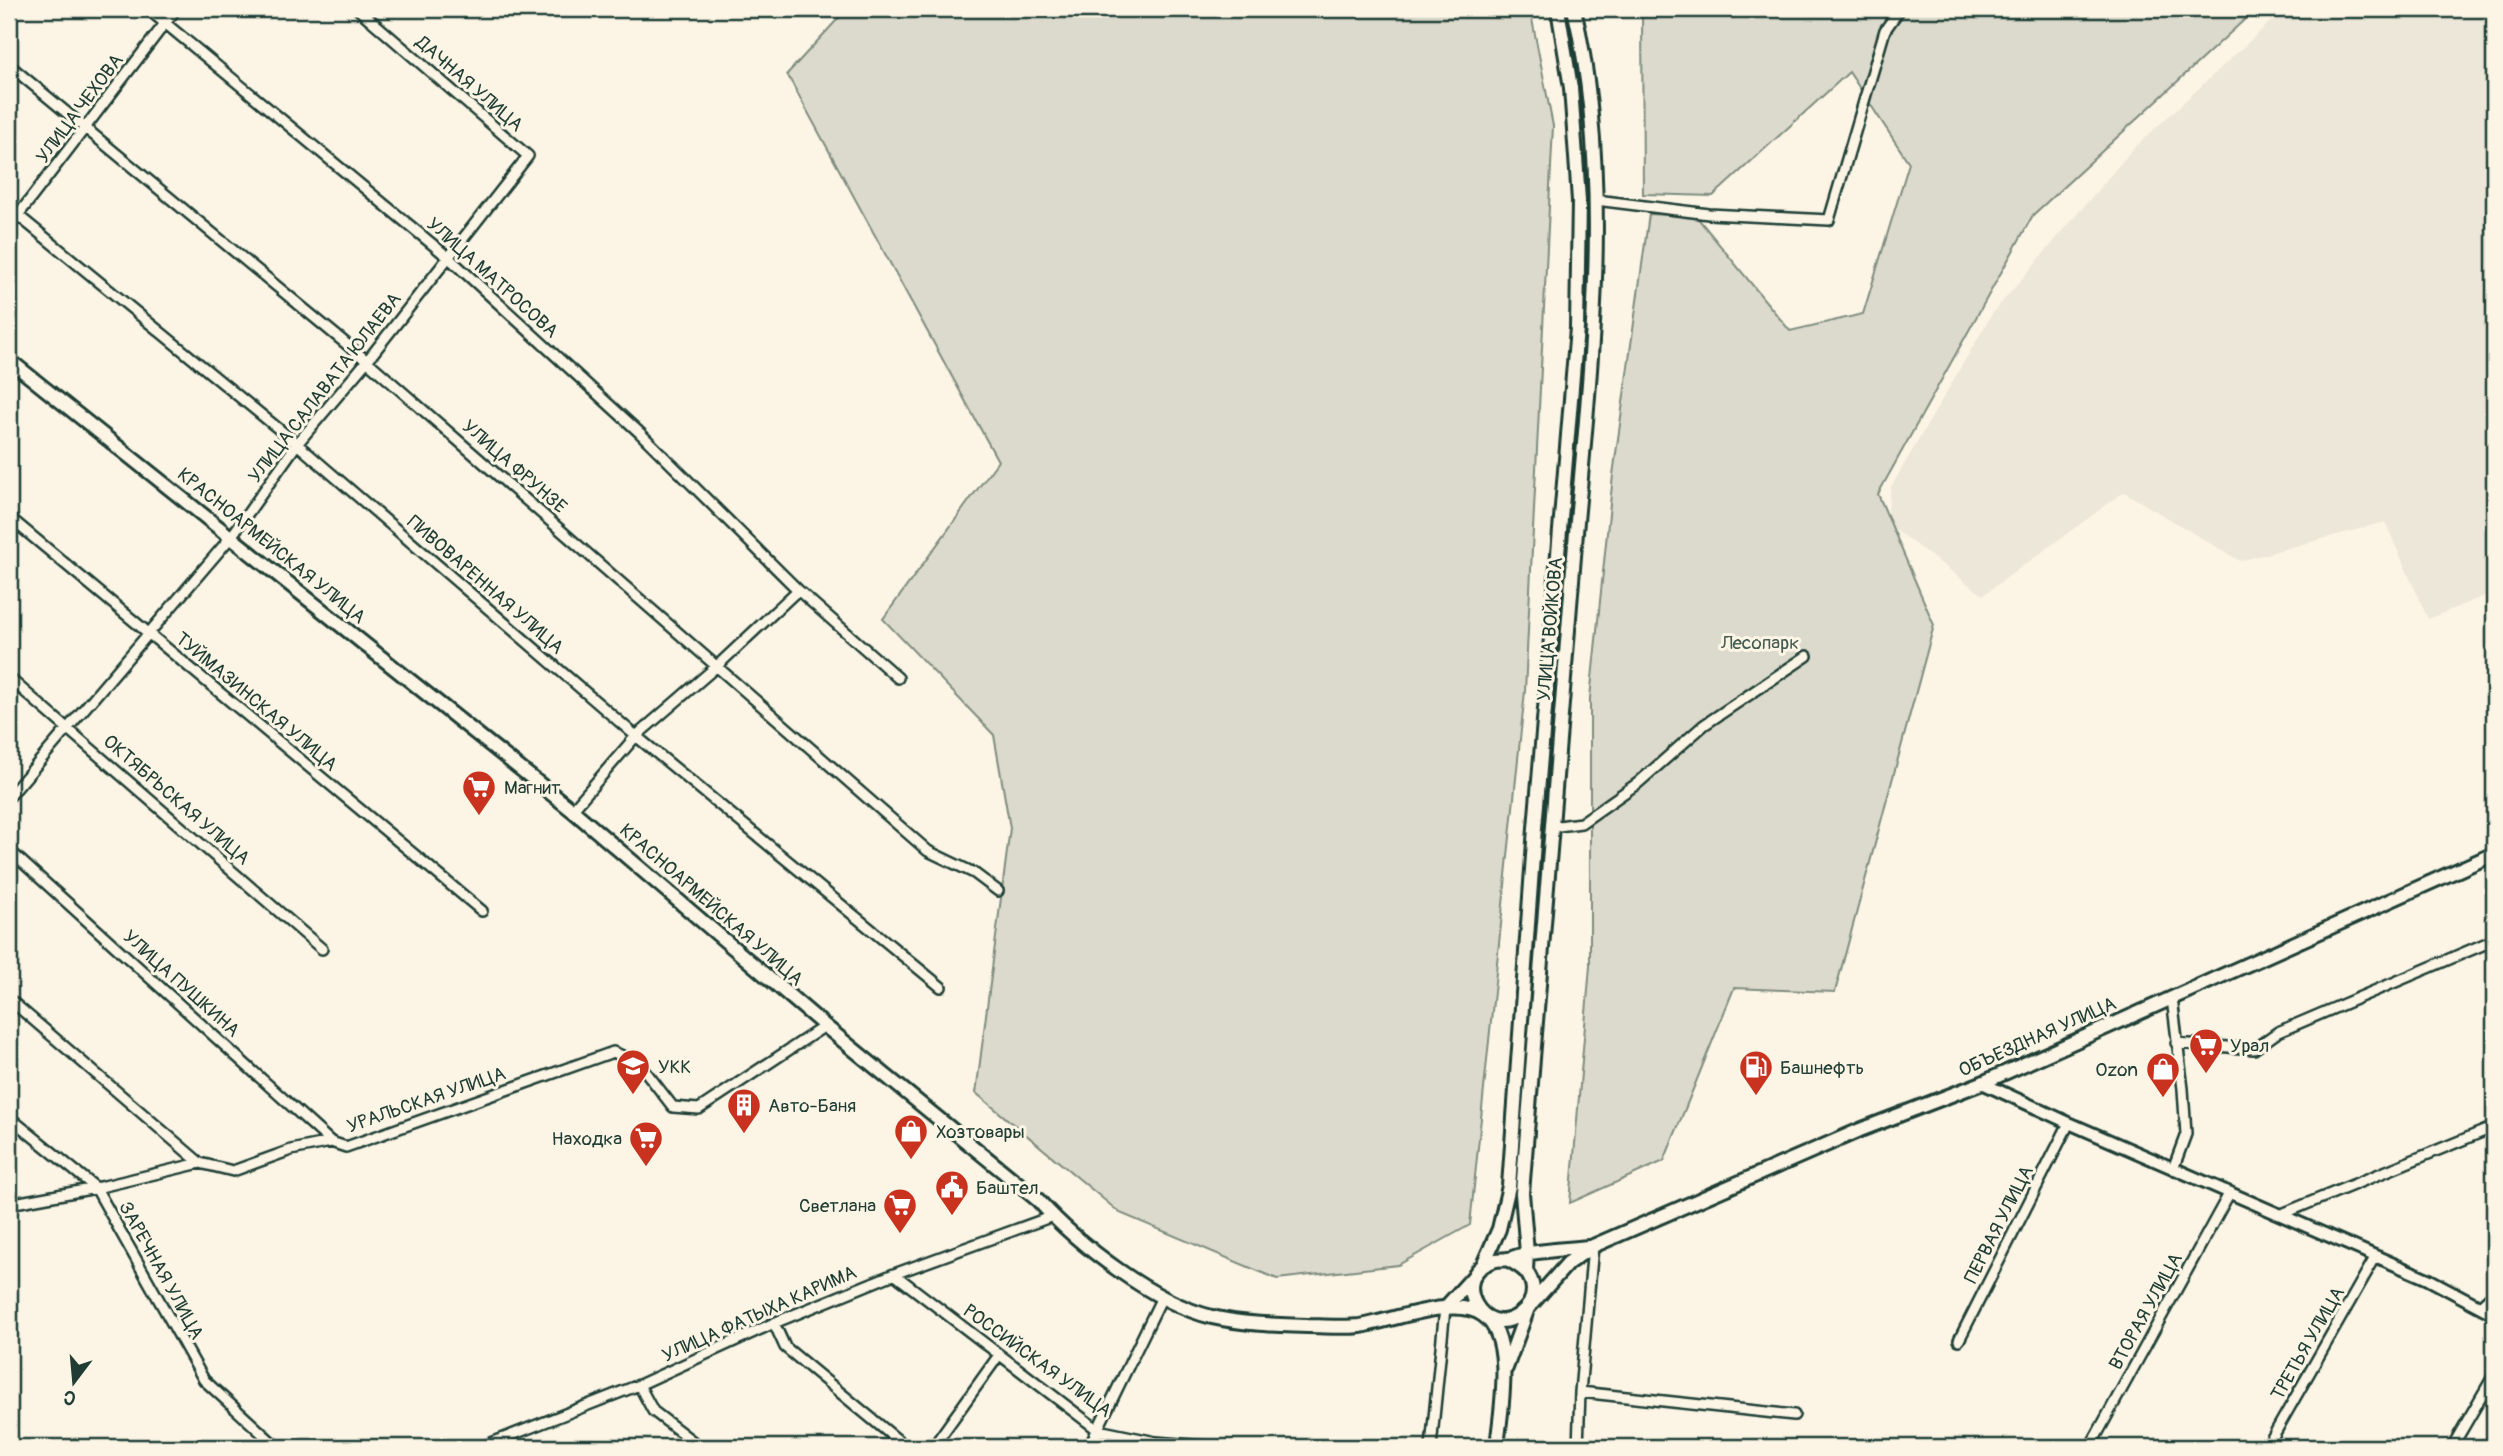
<svg xmlns="http://www.w3.org/2000/svg" width="2503" height="1456" font-family="Pangolin,sans-serif">
  <rect width="100%" height="100%" fill="#fcf5e5"/>
  <filter id="ink" filterUnits="userSpaceOnUse"><feTurbulence type="fractalNoise" baseFrequency=".0143" numOctaves="2"/><feDisplacementMap in="SourceGraphic" scale="14" xChannelSelector="R" yChannelSelector="G"/><feConvolveMatrix kernelMatrix="1 2 1 2 8 2 1 2 1" color-interpolation-filters="sRGB"/></filter>
  <g filter="url(#ink)">
    <path fill="#ece7d8" d="M2288,9h206v583l-66,27 -43,-97 -145,39 -116,-69 -141,103 -97,-72 5,-36 101,-173 139,-163 148,-137z"/>
    <path fill="#dcdacc" stroke="#7e8c80" stroke-width="2" d="M847,9h683l23,117 -28,565 -55,534 -72,40 -121,14 -157,-66 -144,-120 34,-265 -16,-93 -111,-116 115,-158 -211,-387z
      M1642,9h614l-223,206 -155,279 56,131 -99,367 -101,-4 -70,173 -94,42 20,-237v-268l23,-223 36,-261 47,2 94,115 73,-17 46,-151 -60,-91 -136,124 -70,-2z"/>
    <g fill="none" stroke-linecap="round" stroke-linejoin="round">
      <g stroke="#1f3d34" stroke-width="14">
        <path id="minor" d="M148,9l301,249 190,174 159,158 100,88
          M9,65l358,296 561,490 46,22 24,18
          M1596,200l113,14 120,6 56,-190 15,-21
          M9,208l288,236 339,292 305,251
          M9,227l167,-218
          M9,517l473,394
          M9,678l313,271
          M9,797l222,-260 66,-93 70,-83 161,-205 -170,-147
          M572,810l64,-74 81,-70 81,-76
          M1551,827l30,-4 57,-40 66,-58 103,-69
          M9,850l322,292
          M2172,998l11,91 3,45 -13,35
          M9,999l191,164 33,8 58,-21 40,-8 15,5 267,-95 26,11 34,44 26,2 126,-83
          M2176,1043l78,6 24,-17 216,-92
          M9,1117l87,71 108,192 73,67
          M9,1204l87,-16 104,-25
          M2282,1214l212,-87
          M894,1274l204,156 58,12 61,5
          M2480,1306l14,-13
          M774,1323l11,24 121,100
          M1959,1340l110,-217
          M639,1385l14,26 47,36
          M1580,1392l214,23
          M481,1447l158,-62 135,-62 120,-49 159,-58
          M933,1447l66,-92
          M1089,1447l73,-150
          M1431,1447l14,-139
          M1578,1447l2,-55 13,-146
          M2090,1447l140,-255
          M2267,1447l109,-191
          M2452,1447l42,-72"/>
      </g>
      <g stroke="#1f3d34" stroke-width="16">
        <path id="tertiary" d="M1982,1083l87,40 359,156 66,35"/>
      </g>
      <g stroke="#1f3d34" stroke-width="18">
        <path id="secondary" d="M9,360l563,450 253,216 213,174c39,44 116,103 174,117 31,7 63,8 95,9 17,0 36,2 53,0 32,-5 95,-31 123,-11 33,23 17,99 14,132
          M1507,1259c15,8 25,14 26,31 0,10 -5,18 -12,23 -37,31 -75,-37 -28,-52 5,-2 10,-1 16,-2 7,-2 13,-5 21,-6 19,-3 39,-4 59,-6
          M1483,1265l16,-36 10,-43 26,-358 42,-500 2,-127 -3,-44 -5,-69 -13,-79
          M1526,1270l1,-17 -5,-60c17,-216 35,-432 53,-649 15,-173 39,-365 -1,-535
          M1445,1308l28,-31
          M1506,1368l22,-60 40,-45 25,-17 267,-116 122,-47 512,-229"/>
      </g>
      <use href="#minor" stroke="#fcf5e5" stroke-width="9"/>
      <use href="#tertiary" stroke="#fcf5e5" stroke-width="10"/>
      <use href="#secondary" stroke="#fcf5e5" stroke-width="12"/>
    </g>
  </g>
  <defs>
    <g id="supermarket-pin" transform="scale(1.75)"><path d="M0 17L-7.5 6A9.5 9.5 0 1 1 7.5 6Z" fill="#c8321e" stroke="#fcf5e5"/><path d="M-6-5.5h2.5l.6 2H6L4.5 2H-2.5L-4.4-4H-6ZM-1.5 3.2a1.3 1.3 0 1 0 .1 0ZM3 3.2a1.3 1.3 0 1 0 .1 0Z" fill="#fff"/></g>
    <g id="university-pin" transform="scale(1.75)"><path d="M0 17L-7.5 6A9.5 9.5 0 1 1 7.5 6Z" fill="#c8321e" stroke="#fcf5e5"/><path d="M0-5L7-2L0 1L-7-2ZM-4 1L0 2.5L4 1V4Q0 6-4 4Z" fill="#fff"/></g>
    <g id="fuel-pin" transform="scale(1.75)"><path d="M0 17L-7.5 6A9.5 9.5 0 1 1 7.5 6Z" fill="#c8321e" stroke="#fcf5e5"/><path d="M-5.5-6h7V0h2V4h1.3V-2.5L3-4.5l.8-.8L6-3V5H2.5V1h-1V6h-7ZM-4.2-4.7v3.2H.2V-4.7Z" fill="#fff"/></g>
    <g id="shop-pin" transform="scale(1.75)"><path d="M0 17L-7.5 6A9.5 9.5 0 1 1 7.5 6Z" fill="#c8321e" stroke="#fcf5e5"/><path d="M-5-2.5h2.3a2.7 3.5 0 0 1 5.4 0H5L5.5 6h-11ZM-1.5-2.5h3a1.5 2.3 0 0 0-3 0Z" fill="#fff"/></g>
    <g id="building-pin" transform="scale(1.75)"><path d="M0 17L-7.5 6A9.5 9.5 0 1 1 7.5 6Z" fill="#c8321e" stroke="#fcf5e5"/><path d="M-4-6H4V6H1V3H-1V6H-4ZM-2.5-4.3h1.7v1.8h-1.7ZM.8-4.3h1.7v1.8H.8ZM-2.5-1h1.7V.8h-1.7ZM.8-1h1.7V.8H.8Z" fill="#fff"/></g>
    <g id="civic-pin" transform="scale(1.75)"><path d="M0 17L-7.5 6A9.5 9.5 0 1 1 7.5 6Z" fill="#c8321e" stroke="#fcf5e5"/><path d="M-.6-6.5H3V-4.5H.6V-3L4-1V1h2V6H-6V1h2V-1L-.6-3ZM-1.2 2.5V6h2.4V2.5Z" fill="#fff"/></g>
  </defs>
  <g fill-rule="evenodd">
    <use href="#supermarket-pin" x="479" y="787"/>
    <use href="#supermarket-pin" x="2206" y="1045"/>
    <use href="#university-pin" x="633" y="1066"/>
    <use href="#fuel-pin" x="1756" y="1067"/>
    <use href="#shop-pin" x="2163" y="1069"/>
    <use href="#building-pin" x="744" y="1105"/>
    <use href="#shop-pin" x="911" y="1131"/>
    <use href="#supermarket-pin" x="646" y="1138"/>
    <use href="#civic-pin" x="952" y="1187"/>
    <use href="#supermarket-pin" x="900" y="1205"/>
  </g>
  <g text-anchor="middle" stroke-width="6" stroke-linejoin="round" paint-order="stroke">
    <g font-size="19" fill="#1f3d34" stroke="#fcf5e5">
      <text transform="translate(470 83) rotate(41)" y="7">ДАЧНАЯ УЛИЦА</text>
      <text transform="translate(79 108) rotate(-53)" y="7">УЛИЦА ЧЕХОВА</text>
      <text transform="translate(493 277) rotate(42)" y="7">УЛИЦА МАТРОСОВА</text>
      <text transform="translate(324 387) rotate(-52)" y="7">УЛИЦА САЛАВАТА ЮЛАЕВА</text>
      <text transform="translate(515 466) rotate(41)" y="7">УЛИЦА ФРУНЗЕ</text>
      <text transform="translate(272 545) rotate(39)" y="7">КРАСНОАРМЕЙСКАЯ УЛИЦА</text>
      <text transform="translate(486 584) rotate(41)" y="7">ПИВОВАРЕННАЯ УЛИЦА</text>
      <text transform="translate(1549 629) rotate(-85)" y="7">УЛИЦА ВОЙКОВА</text>
      <text transform="translate(257 701) rotate(40)" y="7">ТУЙМАЗИНСКАЯ УЛИЦА</text>
      <text transform="translate(177 799) rotate(41)" y="7">ОКТЯБРЬСКАЯ УЛИЦА</text>
      <text transform="translate(712 904) rotate(41)" y="7">КРАСНОАРМЕЙСКАЯ УЛИЦА</text>
      <text transform="translate(182 983) rotate(42)" y="7">УЛИЦА ПУШКИНА</text>
      <text transform="translate(2037 1036) rotate(-24)" y="7">ОБЪЕЗДНАЯ УЛИЦА</text>
      <text transform="translate(426 1099) rotate(-19)" y="7">УРАЛЬСКАЯ УЛИЦА</text>
      <text transform="translate(1998 1224) rotate(-63)" y="7">ПЕРВАЯ УЛИЦА</text>
      <text transform="translate(162 1270) rotate(61)" y="7">ЗАРЕЧНАЯ УЛИЦА</text>
      <text transform="translate(2145 1311) rotate(-61)" y="7">ВТОРАЯ УЛИЦА</text>
      <text transform="translate(759 1313) rotate(-24)" y="7">УЛИЦА ФАТЫХА КАРИМА</text>
      <text transform="translate(2307 1343) rotate(-60)" y="7">ТРЕТЬЯ УЛИЦА</text>
      <text transform="translate(1038 1360) rotate(36)" y="7">РОССИЙСКАЯ УЛИЦА</text>
    </g>
    <g font-size="19" fill="#455c52" stroke="#fcf5e5">
      <text x="1760" y="649">Лесопарк</text>
    </g>
    <g font-size="19" fill="#1f3d34" stroke="#fcf5e5" text-anchor="start">
      <text x="504" y="794">Магнит</text>
      <text x="2230" y="1052">Урал</text>
      <text x="658" y="1073">УКК</text>
      <text x="1780" y="1074">Башнефть</text>
      <text x="2138" y="1076" text-anchor="end">Ozon</text>
      <text x="768" y="1112">Авто-Баня</text>
      <text x="936" y="1138">Хозтовары</text>
      <text x="622" y="1145" text-anchor="end">Находка</text>
      <text x="976" y="1194">Баштел</text>
      <text x="876" y="1212" text-anchor="end">Светлана</text>
    </g>
  </g>
  <rect width="2503" height="1456" fill="none" stroke="#fcf5e5" stroke-width="35"/>
  <rect x="18" y="18" width="2468" height="1421" fill="none" stroke="#1f3d34" stroke-width="2.5" filter="url(#ink)"/>
  <g transform="translate(74 1382) rotate(196)" stroke="#fcf5e5" stroke-width="5" paint-order="stroke">
  <path d="M0-5L12 26L0 18L-12 26Z" fill="#1f3d34"/>
  <text y="-10" font-size="19" font-weight="bold" text-anchor="middle" fill="#1f3d34">С</text>
  </g>
</svg>
